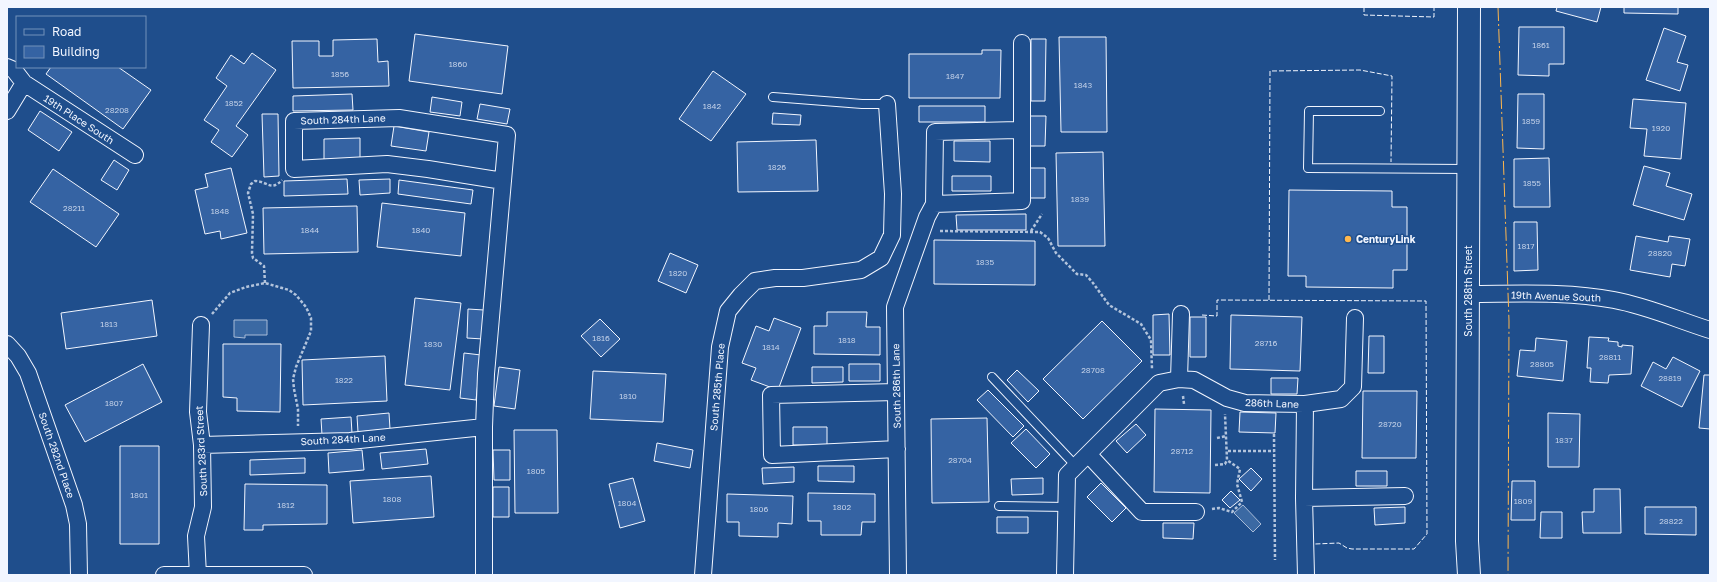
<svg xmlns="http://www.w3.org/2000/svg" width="1717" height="582" font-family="'Golos Text',sans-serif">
  <rect width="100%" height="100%" fill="#1f4e8c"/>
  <path fill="#3b69a3" stroke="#a8bbd7" d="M234,320h33v15h-22v3l-11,-1z
    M1243,505l18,19 -8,8 -19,-19z"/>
  <path fill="#3563a3" stroke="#f2f6ff" d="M1557,7h44l-4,15 -41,-11z
    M1624,7h54v7l-54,-1z
    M1519,27h45v37h-15v12l-31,-1z
    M1664,28l22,8 -9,26 11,3 -8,26 -34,-11z
    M415,34l93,12 -6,48 -93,-13z
    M1059,37h47l1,95h-46z
    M377,39l1,23 10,-1 1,25 -96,2 -1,-47h27v15h14v-16z
    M1031,39h15l-1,62h-14z
    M982,50h19l-1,48h-91v-44h73z
    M252,53l24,17 -40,56 12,9 -16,22 -21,-15 8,-12 -15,-10 23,-34 -11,-8 15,-23 13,9z
    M51,67h67l33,23 -28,39 -77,-55z
    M713,71l33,23 -35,47 -32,-22z
    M352,94l1,16 -60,1v-15z
    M1518,94h26v55l-27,-1z
    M432,97l30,5 -2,14 -30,-4z
    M1633,99l53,4 -5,56 -37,-3 3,-27 -17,-1z
    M480,104l30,5 -3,15 -30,-5z
    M919,106h66v16h-66z
    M40,111l32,21 -13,19 -31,-21z
    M773,113l28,2 -1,10 -28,-1z
    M262,114h16l1,62 -15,1z
    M1030,116h16l-1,30h-15z
    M394,126l35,6 -3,19 -35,-5z
    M360,138v21l-36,1v-21z
    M816,140l2,51 -80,1 -1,-50z
    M954,141h36v21l-36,-1z
    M1103,152l2,94h-47l-2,-93z
    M1549,158l1,49h-36v-48z
    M114,160l15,10 -12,20 -16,-10z
    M1644,166l26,7 -4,13 26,8 -8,26 -51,-15z
    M231,168l16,65 -26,6 -1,-8 -15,3 -10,-44 13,-3 -3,-13z
    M1029,168h16v30h-16z
    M53,169l66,45 -23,33 -66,-45z
    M952,176h39v15h-39z
    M347,179l1,15 -64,2v-15z
    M390,179v14l-30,2 -1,-15z
    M399,180l74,10 -2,14 -73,-10z
    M1289,190l103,1v16h15v63h-14v18l-87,-1v-11h-18z
    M382,203l83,10 -4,43 -84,-9z
    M357,206l1,46 -94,2 -1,-46z
    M1026,214v16h-69l-1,-15z
    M1514,222h23l1,48 -24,1z
    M1636,236l32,6 1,-6 21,3 -5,27 -13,-2 -2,13 -40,-7z
    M934,240l101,1v44l-101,-1z
    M670,253l28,12 -12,28 -28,-12z
    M415,298l46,5 -11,87 -45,-5z
    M152,300l5,36 -91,13 -5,-36z
    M468,309l16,1 -1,29 -16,-1z
    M827,312h40l-1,15h14v28l-66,-1v-28h13z
    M1169,314l1,41h-17v-40z
    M1231,315l71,2 -2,54 -70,-2z
    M1190,317h16v40h-16z
    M774,318l27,10 -23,62 -27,-10 5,-12 -14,-5 14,-37 13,5z
    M600,319l20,20 -19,18 -20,-21z
    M1102,321l40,40 -59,58 -40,-40z
    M1369,336h15v37h-16z
    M1589,337l20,1 -1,3 10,1v4l4,1v-2l11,1 -2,28 -22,1 -1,8 -18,-1 1,-14h-4z
    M1536,338l31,3 -4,40 -46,-5 3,-26 15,1z
    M223,344h58l-1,68 -43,-1v-13l-14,-1z
    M464,353l17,2 -5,45 -16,-2z
    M385,356l2,45 -84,4 -1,-45z
    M1673,357l27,14 -18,36 -41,-21 12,-24 13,7z
    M143,364l19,38 -77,40 -20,-37z
    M849,364h31v17h-31z
    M499,367l21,3 -5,39 -21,-3z
    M812,367h31v15l-31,1z
    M1017,370l22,21 -11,11 -21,-22z
    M593,371l73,3 -3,48 -73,-3z
    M1704,375h6v54l-11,-1z
    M1271,378h27l-1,16h-26z
    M988,390l36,36 -11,11 -36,-37z
    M1363,391h54l-1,67h-54z
    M1155,409l56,1 -1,83 -56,-1z
    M1240,412l36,1 -1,20 -36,-1z
    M389,413l1,16 -32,3 -1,-16z
    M1548,413l32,1 -1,53h-31z
    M351,417l1,16 -30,2 -1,-16z
    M987,418l2,84 -57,1 -1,-84z
    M1136,424l10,11 -19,18 -11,-12z
    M793,427h34v18h-34z
    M1026,429l24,25 -14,14 -25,-25z
    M514,430h43l1,83h-43z
    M657,443l36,7 -3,18 -36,-7z
    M120,446h39v98h-39z
    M426,449l2,15 -46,5 -2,-16z
    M362,450l2,20 -35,3 -1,-20z
    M493,450h17v30h-16z
    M305,458v15l-55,2v-15z
    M818,466h36v16l-36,-1z
    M794,467v15l-31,2 -1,-16z
    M1251,468l11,11 -11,12 -12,-12z
    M1356,471h31v15h-31z
    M431,476l3,41 -81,6 -3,-42z
    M633,478l12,43 -25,7 -11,-44z
    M1043,478v16l-31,1 -1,-16z
    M1512,481h23v39h-24z
    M1101,483l25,25 -14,14 -25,-25z
    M245,484l82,1v39l-64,1v5h-19z
    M493,487h16v30h-16z
    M1594,489h26l1,44h-38l-1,-21h12z
    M1231,491l9,9 -10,8 -8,-8z
    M808,493l67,1v28h-13l-1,13h-40v-14h-13z
    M727,494l66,2 -1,28 -14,-1v14l-39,-1v-14h-12z
    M1405,507v16l-30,2 -1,-17z
    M1645,507h51v28l-51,-1z
    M1541,512h21v26h-22z
    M997,517h31v16h-31z
    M1163,523h31l-1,16 -30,-1z"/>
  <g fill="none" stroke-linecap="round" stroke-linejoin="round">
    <g stroke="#f2f6ff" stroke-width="10">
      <path id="service" d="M773,97l89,7h25
        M1380,111h-71l-1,57 160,1
        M992,377l84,89
        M999,506l68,1"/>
    </g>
    <g stroke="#f2f6ff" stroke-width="18">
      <path id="minor" d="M7,67l7,3 10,13 111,72
        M7,111l17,-28
        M934,204l1,-72 87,-2
        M1468,294c49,0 98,-3 146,6 33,6 64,20 96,30
        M7,344l11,12 10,17 46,132 4,19 1,51
        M1179,379l2,-65
        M896,392l-125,3 1,60 125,-6
        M1305,404l36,-5 12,-12 2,-69
        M202,445l148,-4 134,-14
        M1088,454l54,58h54
        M1304,498l101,-2
        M164,575h140
        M198,575l-2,-39 7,-29 -1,-62 -4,-33 3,-87
        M484,575v-148l2,-53 21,-239 -108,-17 -105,3v48l93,-5 41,5 75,12
        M703,575l17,-228 8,-36 13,-16 14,-14 20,-3h28l58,-8 20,-12 11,-23 1,-41 -6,-90
        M898,575l-3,-268 32,-90 7,-13 88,-3v-158
        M1065,575l2,-100 92,-92 20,-4 15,1 33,18 18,5 60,1 -1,94 2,77"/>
    </g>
    <g stroke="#f2f6ff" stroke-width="24">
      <path id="secondary" d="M1469,7l-2,534 2,34"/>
    </g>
    <path stroke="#b3c4dc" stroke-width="2.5" stroke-dasharray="3 2" stroke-linecap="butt" d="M940,231l100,1 8,6 8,15 21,21 9,1 7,8 16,22 32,19 10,16 1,29
      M1031,231l11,-17
      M265,283l-1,-17 -11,-8 -1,-5 1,-39 -5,-21 3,-9 4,-3c12,0 16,11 27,-1
      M212,314l18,-21 16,-6 19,-4 24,7 7,5 10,12 5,11v13l-15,36 -3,12 1,10 4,20v17
      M1183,396l1,8
      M1274,434l1,126
      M1217,438l9,-2
      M1228,451h46
      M1215,465l10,-1 2,-4 -2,-46
      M1212,509l7,-1 13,4 10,-10 -5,-18 3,-15 -13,-9"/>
    <use href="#service" stroke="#1f4e8c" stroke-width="8"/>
    <use href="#minor" stroke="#1f4e8c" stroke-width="16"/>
    <use href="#secondary" stroke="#1f4e8c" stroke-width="22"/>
    <path stroke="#f2f6ff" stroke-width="1" stroke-dasharray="5 2" stroke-linecap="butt" d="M1364,7v8l70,2v-10
      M1269,300l1,-229 90,-1 32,6 -1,86
      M1202,315l15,1v-16l209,1 1,233 -13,15h-62l-5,-1 -8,-5 -24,1"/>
    <path stroke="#ffb74d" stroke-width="1" stroke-dasharray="14 3 2 3" stroke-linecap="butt" d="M1498,7l11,314 -1,254"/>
  </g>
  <circle fill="#ffb74d" stroke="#1f4e8c" stroke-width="1.5" cx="1348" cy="239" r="4"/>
  <g text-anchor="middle" stroke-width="3" stroke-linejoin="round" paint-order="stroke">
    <g font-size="8" fill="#c3d1e8">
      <text x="1541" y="48">1861</text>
      <text x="458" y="67">1860</text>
      <text x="340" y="77">1856</text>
      <text x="955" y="79">1847</text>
      <text x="1083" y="88">1843</text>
      <text x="234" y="106">1852</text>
      <text x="712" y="109">1842</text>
      <text x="117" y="113">28208</text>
      <text x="1531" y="124">1859</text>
      <text x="1661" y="131">1920</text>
      <text x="777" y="170">1826</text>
      <text x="1532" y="186">1855</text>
      <text x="1080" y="202">1839</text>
      <text x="74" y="211">28211</text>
      <text x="220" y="214">1848</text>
      <text x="310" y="233">1844</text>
      <text x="421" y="233">1840</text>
      <text x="1526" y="249">1817</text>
      <text x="1660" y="256">28820</text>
      <text x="985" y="265">1835</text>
      <text x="678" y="276">1820</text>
      <text x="109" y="327">1813</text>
      <text x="601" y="341">1816</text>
      <text x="847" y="343">1818</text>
      <text x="1266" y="346">28716</text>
      <text x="433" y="347">1830</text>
      <text x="771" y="350">1814</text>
      <text x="1610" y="360">28811</text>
      <text x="1542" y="367">28805</text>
      <text x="1093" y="373">28708</text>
      <text x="1670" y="381">28819</text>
      <text x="344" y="383">1822</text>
      <text x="628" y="399">1810</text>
      <text x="114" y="406">1807</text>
      <text x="1390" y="427">28720</text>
      <text x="1564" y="443">1837</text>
      <text x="1182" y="454">28712</text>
      <text x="960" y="463">28704</text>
      <text x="536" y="474">1805</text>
      <text x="139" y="498">1801</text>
      <text x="392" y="502">1808</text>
      <text x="1523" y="504">1809</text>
      <text x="627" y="506">1804</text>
      <text x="286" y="508">1812</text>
      <text x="842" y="510">1802</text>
      <text x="759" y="512">1806</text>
      <text x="1671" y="524">28822</text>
    </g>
    <g font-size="10" fill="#f2f6ff" stroke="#1f4e8c">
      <text transform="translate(79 119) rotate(33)" y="4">19th Place South</text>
      <text transform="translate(343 119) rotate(-2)" y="4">South 284th Lane</text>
      <text transform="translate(1468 291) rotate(-90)" y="4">South 288th Street</text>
      <text transform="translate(1556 296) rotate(2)" y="4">19th Avenue South</text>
      <text transform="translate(896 386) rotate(-91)" y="4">South 286th Lane</text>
      <text transform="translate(717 387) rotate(-85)" y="4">South 285th Place</text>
      <text transform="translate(1272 403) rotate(2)" y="4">286th Lane</text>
      <text transform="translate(343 439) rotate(-3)" y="4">South 284th Lane</text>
      <text transform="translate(201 451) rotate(-93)" y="4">South 283rd Street</text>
      <text transform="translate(57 455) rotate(71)" y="4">South 282nd Place</text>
    </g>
    <g font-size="10" font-weight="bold" fill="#f2f6ff" stroke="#1f4e8c" text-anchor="start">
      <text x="1356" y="243">CenturyLink</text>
    </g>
  </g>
  <rect width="1717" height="582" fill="none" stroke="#f2f6ff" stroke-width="16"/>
  <rect x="16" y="16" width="130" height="52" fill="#1f4e8c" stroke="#7391ba"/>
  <rect x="24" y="29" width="20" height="6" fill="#1f4e8c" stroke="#7391ba"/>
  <text x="52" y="36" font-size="12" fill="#f2f6ff">Road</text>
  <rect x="24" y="46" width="20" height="12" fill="#3563a3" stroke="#7391ba"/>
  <text x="52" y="56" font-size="12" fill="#f2f6ff">Building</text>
</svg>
